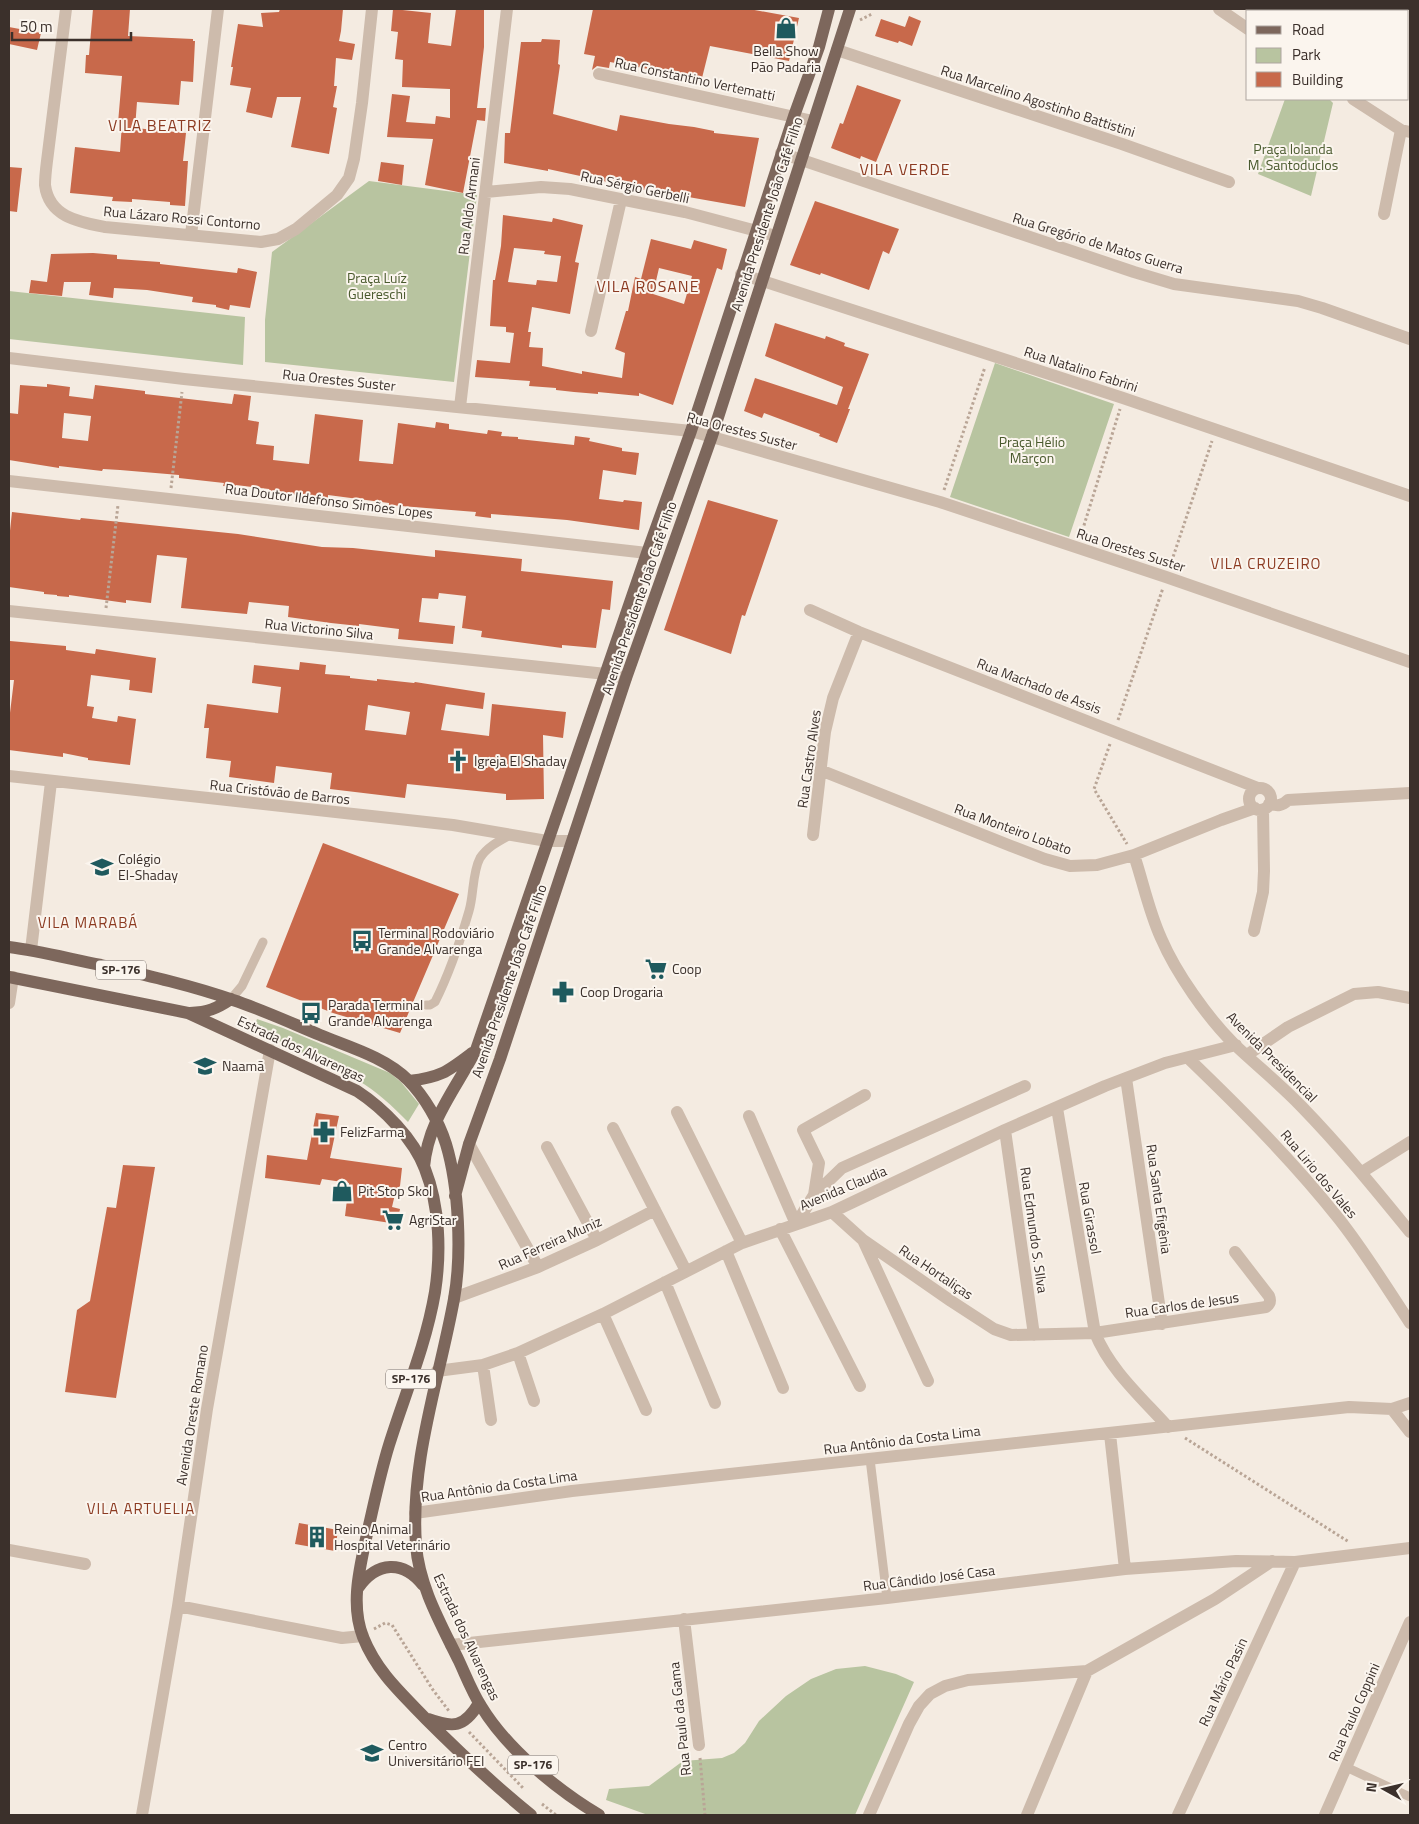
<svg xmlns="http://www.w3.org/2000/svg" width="1419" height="1824" font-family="'Titillium Web',sans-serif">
  <rect width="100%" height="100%" fill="#f4ebe1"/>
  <path fill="#b8c4a0" d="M1285,99h44l4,4 -22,93 -53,-22z
    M369,181l108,14 -23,187 -189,-20v-42l7,-68z
    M9,291l236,26 -2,48 -234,-26z
    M995,363l119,41 -45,133 -119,-40z
    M257,1019l26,9 107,45 11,9 18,22 -11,18c-16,-16 -31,-31 -51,-42 -34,-19 -72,-31 -102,-55z
    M865,1666l31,8 18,8 -59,133h-207l-42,-15 3,-11 40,-3 34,-25 39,-3 12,-5 11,-10 14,-22 27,-25 25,-17 25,-10z"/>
  <path fill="#c8694b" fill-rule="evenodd" d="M93,9h37l-2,27 65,3v2h2l-2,41 -12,-1 -2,24 -42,-3 -2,26 51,5 -3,28h5l-3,45 -15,-1v-3l-38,-3v3l-20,-1 1,-4 -43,-4 5,-46 45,5 2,-29h-4l4,-47 -37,-3 1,-18h3z
    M280,9h63l-2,22 -2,10 16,3 -3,16 -16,-2 -2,28h3l-4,21 4,1 -8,46 -38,-7 10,-50h-24l-5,21 -26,-6 5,-24 -21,-3 3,-18h-2l7,-43 25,3 -2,-14 18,-1z
    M393,9l38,4 -3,30 23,3 5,-37h28v38l-7,61h9l-1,13 -8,-1 -14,73 -38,-8 8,-46 -46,-2 5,-43 18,2 -4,26 29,2 1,-8 14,2v-29l-48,-2 1,-27 -8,-1 3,-27 -7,-1z
    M593,9h156l50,9 -10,43 -79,-15 -8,32 -26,-6v2l-66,-12 -1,6 -12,-2 -5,4 3,-14 -11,-2z
    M909,16l12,5 -9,25 -13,-5 -1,2 -23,-7 6,-17 24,8z
    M9,27l32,6 -4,17 -28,-6z
    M542,39l18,1 -2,24 2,1 -7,49 64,17 3,-16 49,9 25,3 20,4v2l45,5 -14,69 -68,-12v2l-129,-28v2l-44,-8 1,-30h5l11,-91h20z
    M857,85l44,15 -25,62 -15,-6 -1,3 -29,-11 9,-25 3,1z
    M381,162l23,3 -2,20 -24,-4z
    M9,167l13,1 -5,44 -8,-1z
    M815,201l84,28 -10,25 -6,-3 -14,39 -48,-17 -1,2 -30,-10z
    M503,215l49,7 1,-4 30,7 -8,37 4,1 -9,51 -38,-7 -4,25h3l-2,15 14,1 -1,18 40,8v-3l40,7 3,-25 -10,-4 11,-38h2l7,-34 6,2 10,-40 40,10 3,-9 33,9 -5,21 -5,-2 -44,137 -34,-12v3l-41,-4v2l-24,-2 -18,-2v-2l-27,-2 1,-5 -55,-4 2,-17 33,3 4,-30 -8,-1v-5l-16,-1 3,-46h2l6,-34zM514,248l31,3 -1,3 17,2 -4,26 -20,-2 -1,5 -28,-3zM659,268l33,8 -8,28 -31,-10z
    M93,253l24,2v4l43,3v2l77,9 1,-5 19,4 -7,36 -20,-3 -1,5 -13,-3v-2l-24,-3 1,-5 -46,-7 -33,-2 -1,10 -24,-3 2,-13h-27l-2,14 -33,-3 2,-13 16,2 4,-28z
    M775,323l50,16 1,-3 19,7 -1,3 25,8 -21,55h2l-13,34 -18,-7 1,-2 -56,-21 -2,5 -18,-7 11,-33 82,27 6,-18 -78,-31z
    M47,384l23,3 -1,9 24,3 2,-14 50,6v3l87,10 2,-10 17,2 -3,24 11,2 -3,22 18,2 -1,14 36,4 6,-50 48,6 -4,41 34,3 5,-41 37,5 1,-6 13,2v5l38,5 1,-4 14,2 -1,4 17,1v2l56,6 1,-9 15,2 -1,3 33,7v3l17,2 -3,22 -33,-5 -4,29 24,3 1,-2 18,2 -3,28 -72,-10 -76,-6v4l-16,-2 1,-4 -87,-7v-2l-61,-8v3l-59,-6v-3l-33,-4v2l-13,-1 1,-3 -45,-5v-3l-59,-5 -17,-1 -1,2 -43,-5v2l-50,-8v-47l9,1 2,-29 27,2zM64,413l27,3 -3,25 -26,-3z
    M708,500l70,20 -33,96 -3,-1 -11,39 -67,-24z
    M12,512l68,8 1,-2 157,16 84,13 31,1 82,9v-7l87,9 -1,12 92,10 -3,29 -8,-1 -6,39 -34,-3v3l-81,-11 1,-6 -20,-3 4,-32 -27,-3 -1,6 -16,-1 -3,24 36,4 -2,18 -55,-5 1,-10 -40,-5v2l-28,-3 -43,-6 1,-11 -40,-4 -2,12 -66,-6 6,-50 -30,-3 -6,48 -25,-3v3l-57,-8v2l-12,-1v-1l-13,-1v-2l-35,-5v-47z
    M10,641l56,5v4l29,4 1,-5 60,9 -4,35 -23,-3 1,-10 -39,-5 -4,31 7,1 -2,11 25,4 1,-6 18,3 -6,46 -42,-5v-2l-25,-5v4l-54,-7v-29l5,-41h-5z
    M300,662l26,3 -1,9 25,2v2l27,3v-2l37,4 1,-1 70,11 -2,16 -37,-5 -5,26 48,6 3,-32 74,8 -3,26 -20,-3 1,64 -38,1v-6l-99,-10 -2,14 -75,-9 2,-16 -56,-7 -2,17 -45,-6 2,-16 -25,-3 3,-30h-5l3,-24 71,9 3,-26 -29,-4 2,-18 45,5zM368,705l42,7 -4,23 -41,-5z
    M323,843l136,51 -59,139 -67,-20 -67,-26z
    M316,1113l23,3 -9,42 72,10 -2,18 -4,4 -4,17 8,2 -3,15 -52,-8 4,-33 -27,-4 -2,6 -55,-7 2,-23 40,5z
    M123,1165l32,2 -39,231 -51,-6 12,-82 13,-9 17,-94 9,1z
    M299,1523l39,7 -3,21 -40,-7z"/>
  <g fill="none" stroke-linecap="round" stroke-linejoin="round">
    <path stroke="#b9a596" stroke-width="3" stroke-dasharray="2.5 2.5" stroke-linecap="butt" d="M860,20l12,-6
      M171,488l11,-96
      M944,490l41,-123
      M1081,535l39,-126
      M1170,566l42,-125
      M106,608l12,-103
      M1118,720l45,-132
      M1110,744l-16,45 33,55
      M1185,1438l164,104
      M374,1629l11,-6 7,2 41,65 16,21
      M469,1732l55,57
      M700,1758l5,57
      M542,1804l14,11"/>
    <path stroke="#cdbbac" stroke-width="9" d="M231,999l11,-13 21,-44
      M426,1005h4l5,-3c14,-28 25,-60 34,-91 5,-16 3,-38 11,-53 7,-11 19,-17 30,-23
      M870,1459l17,139
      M1346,1767l64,30"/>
    <path stroke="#cdbbac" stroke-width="12" d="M66,9l-19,152c-1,8 -2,16 -2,24 4,32 34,37 60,42l156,15 17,-3 18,-10 41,-34 12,-17 5,-19 8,-56 10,-94
      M1219,9l29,20
      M837,50l285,94 107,38
      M599,74l214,47
      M1353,99l48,31 9,2
      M781,153l353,119 40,12 124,17 24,7 88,31
      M486,192l55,-5 29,2 115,23 91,24
      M1384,214l17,-84
      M191,235l27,-226
      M741,274l382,124 287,98
      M591,331l30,-131
      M9,358l175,21 507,52 249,71 226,75 244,85
      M460,407l47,-398
      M9,481l638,72
      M810,610l49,22 399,156
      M9,611l597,63 20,4
      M820,770l191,76 34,13 25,7 27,-1 37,-10 87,-35 34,-12
      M9,776l444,49 94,16h25
      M1249 799a11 11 0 1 1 22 0a11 11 0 1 1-22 0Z
      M1269,804c9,2 13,2 19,-4l122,-7
      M813,835l12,-103 8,-34 26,-66
      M1134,855c9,27 15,57 27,83 15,35 46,79 73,106 22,21 46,40 67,62 39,40 74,83 109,126
      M1254,931l9,-39 1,-21 -1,-61
      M31,950l20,-168
      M9,1003l4,-26
      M1247,1055l41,-28 66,-33 24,-2 32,6
      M1188,1058c53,51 105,103 151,161 26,33 48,69 71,104
      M1126,1078l36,246
      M1057,1108l38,225c15,37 46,64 73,94
      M677,1112l65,131
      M749,1116l47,108 18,-29 28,-27 183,-82
      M613,1128l73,143
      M1005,1130l29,205
      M469,1144l69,123
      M547,1147l50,93
      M1362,1172l48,-30
      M814,1195l5,-32 -16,-33 62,-35
      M832,1212l31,28 88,61 43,28 17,6 84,-2 171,-26c4,-3 5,-6 3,-11l-34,-44
      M780,1229l80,157
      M863,1240l65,141
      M726,1251l57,137
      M665,1282l50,121
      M454,1298l84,-31 59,-27 58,-30
      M603,1314l43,96
      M518,1353l16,48
      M483,1365l8,55
      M437,1371l46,-6 35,-12 85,-39 139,-71 90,-31 173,-82 100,-44 60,-23 71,-18
      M1392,1409l18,23
      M1110,1434l15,135
      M415,1513l157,-22 777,-84 43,2 18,-6
      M9,1550l76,14
      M178,1606l164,32 21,-2
      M684,1619l15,126
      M451,1645l436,-47 238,-29 111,-8 59,1 115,-14
      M142,1815l36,-209 29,-197 63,-359
      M869,1815l40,-91 10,-18 11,-12 15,-8 23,-6 119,-9 128,-72 57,-38
      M1027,1815l60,-144
      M1178,1815l117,-253
      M1325,1815l85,-193"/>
    <path stroke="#7d675c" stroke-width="12" d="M9,947c31,4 61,12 92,18 44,10 89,20 132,35 30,10 58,23 87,35 29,12 65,22 88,45 17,17 31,42 38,64 13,43 16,111 8,155 -15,82 -44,162 -38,246 3,41 25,79 43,116 7,15 13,31 22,45 26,43 75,83 118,109
      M9,977l179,36 169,78c26,17 57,48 68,78 15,38 16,84 10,123 -9,53 -30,102 -46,153 -9,29 -15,59 -22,89 -7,33 -17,70 -4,103 14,35 38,56 63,82 34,34 68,66 105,96
      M190,1013c18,-1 26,-4 41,-14
      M409,1081c32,-4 38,-9 63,-28
      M424,1167c4,-46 31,-77 52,-117l171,-497 44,-122 103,-315 25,-69 10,-38
      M455,1196l14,-52 31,-85 126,-381 86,-242 138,-427
      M358,1588c19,-27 45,-28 65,-3
      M428,1719c25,9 36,9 51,-16"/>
  </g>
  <defs>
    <g id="shop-bare" transform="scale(1.725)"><path d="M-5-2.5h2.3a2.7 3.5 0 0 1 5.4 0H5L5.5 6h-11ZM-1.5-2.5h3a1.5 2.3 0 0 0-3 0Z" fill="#1f5a5e" stroke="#fbf5ee" stroke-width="2.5" paint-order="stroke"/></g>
    <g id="church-bare" transform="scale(1.725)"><path d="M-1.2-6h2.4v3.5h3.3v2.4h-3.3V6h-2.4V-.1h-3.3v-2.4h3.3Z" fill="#1f5a5e" stroke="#fbf5ee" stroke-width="2.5" paint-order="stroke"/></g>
    <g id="school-bare" transform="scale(1.725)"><path d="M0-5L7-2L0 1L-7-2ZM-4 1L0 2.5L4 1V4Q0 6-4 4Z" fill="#1f5a5e" stroke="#fbf5ee" stroke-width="2.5" paint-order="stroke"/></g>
    <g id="bus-bare" transform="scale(1.725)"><path d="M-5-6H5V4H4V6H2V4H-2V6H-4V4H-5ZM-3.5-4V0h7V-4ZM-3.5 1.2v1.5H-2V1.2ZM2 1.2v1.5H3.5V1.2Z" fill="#1f5a5e" stroke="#fbf5ee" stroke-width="2.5" paint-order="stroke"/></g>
    <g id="supermarket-bare" transform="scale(1.725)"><path d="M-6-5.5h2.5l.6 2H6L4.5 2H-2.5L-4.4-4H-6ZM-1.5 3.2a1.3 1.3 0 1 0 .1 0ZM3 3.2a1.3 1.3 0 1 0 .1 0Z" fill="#1f5a5e" stroke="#fbf5ee" stroke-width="2.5" paint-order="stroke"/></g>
    <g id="pharmacy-bare" transform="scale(1.725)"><path d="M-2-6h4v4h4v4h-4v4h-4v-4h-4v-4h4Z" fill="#1f5a5e" stroke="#fbf5ee" stroke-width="2.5" paint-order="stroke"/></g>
    <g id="building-bare" transform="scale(1.725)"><path d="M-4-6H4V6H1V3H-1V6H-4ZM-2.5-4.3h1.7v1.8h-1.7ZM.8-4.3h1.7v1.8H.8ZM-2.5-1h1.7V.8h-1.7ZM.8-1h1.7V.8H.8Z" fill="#1f5a5e" stroke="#fbf5ee" stroke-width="2.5" paint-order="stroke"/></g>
    <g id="university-bare" transform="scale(1.725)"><path d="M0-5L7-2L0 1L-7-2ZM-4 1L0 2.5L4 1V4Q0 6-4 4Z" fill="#1f5a5e" stroke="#fbf5ee" stroke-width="2.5" paint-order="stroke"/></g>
  </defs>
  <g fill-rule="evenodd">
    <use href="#shop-bare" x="786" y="28"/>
    <use href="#church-bare" x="458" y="761"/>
    <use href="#school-bare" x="102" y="867"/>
    <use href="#bus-bare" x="362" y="941"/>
    <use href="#supermarket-bare" x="656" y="969"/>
    <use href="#pharmacy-bare" x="563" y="992"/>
    <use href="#bus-bare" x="311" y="1013"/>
    <use href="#school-bare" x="205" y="1066"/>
    <use href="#pharmacy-bare" x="324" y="1132"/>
    <use href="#shop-bare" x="342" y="1191"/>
    <use href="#supermarket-bare" x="393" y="1220"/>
    <use href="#building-bare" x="317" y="1537"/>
    <use href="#university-bare" x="372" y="1753"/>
  </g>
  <g text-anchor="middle" stroke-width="4" stroke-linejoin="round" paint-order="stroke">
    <g fill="#fbf5ee" stroke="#756b66" stroke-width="1">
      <rect x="96" y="960.5" width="50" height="19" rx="4"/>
      <rect x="386" y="1369.5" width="50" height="19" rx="4"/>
      <rect x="508" y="1755.5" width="50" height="19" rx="4"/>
    </g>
    <g font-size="12" font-weight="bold" fill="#3b302b">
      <text x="121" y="974">SP-176</text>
      <text x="411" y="1383">SP-176</text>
      <text x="533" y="1769">SP-176</text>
    </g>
    <g font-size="14" fill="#3b302b" stroke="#fbf5ee" text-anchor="start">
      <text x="786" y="56" text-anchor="middle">Bella Show<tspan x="786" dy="16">Pão Padaria</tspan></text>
      <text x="474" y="766">Igreja El Shaday</text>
      <text x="118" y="864">Colégio<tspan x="118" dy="16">El-Shaday</tspan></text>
      <text x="378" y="938">Terminal Rodoviário<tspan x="378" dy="16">Grande Alvarenga</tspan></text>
      <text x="672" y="974">Coop</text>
      <text x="580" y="997">Coop Drogaria</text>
      <text x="328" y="1010">Parada Terminal<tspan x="328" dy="16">Grande Alvarenga</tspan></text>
      <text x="222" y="1071">Naamã</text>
      <text x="340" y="1137">FelizFarma</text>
      <text x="358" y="1196">Pit Stop Skol</text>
      <text x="409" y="1225">AgriStar</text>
      <text x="334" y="1534">Reino Animal<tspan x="334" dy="16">Hospital Veterinário</tspan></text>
      <text x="388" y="1750">Centro<tspan x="388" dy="16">Universitário FEI</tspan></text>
    </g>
    <g font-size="14" fill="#3b302b" stroke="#fbf5ee">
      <text transform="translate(695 79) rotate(12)" y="5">Rua Constantino Vertematti</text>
      <text transform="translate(1038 101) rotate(18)" y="5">Rua Marcelino Agostinho Battistini</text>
      <text transform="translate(635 187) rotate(12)" y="5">Rua Sérgio Gerbelli</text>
      <text transform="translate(469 206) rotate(-83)" y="5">Rua Aldo Armani</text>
      <text transform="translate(767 214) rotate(-72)" y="5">Avenida Presidente João Café Filho</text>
      <text transform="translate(182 218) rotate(5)" y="5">Rua Lázaro Rossi Contorno</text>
      <text transform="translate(1098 243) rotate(17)" y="5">Rua Gregório de Matos Guerra</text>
      <text transform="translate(1081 369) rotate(18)" y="5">Rua Natalino Fabrini</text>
      <text transform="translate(339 380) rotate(6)" y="5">Rua Orestes Suster</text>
      <text transform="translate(742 431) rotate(15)" y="5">Rua Orestes Suster</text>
      <text transform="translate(329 501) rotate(7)" y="5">Rua Doutor Ildefonso Simões Lopes</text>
      <text transform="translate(1131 550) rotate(18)" y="5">Rua Orestes Suster</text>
      <text transform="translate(639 598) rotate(-71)" y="5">Avenida Presidente João Café Filho</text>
      <text transform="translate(319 629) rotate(6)" y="5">Rua Victorino Silva</text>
      <text transform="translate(1039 686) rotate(21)" y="5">Rua Machado de Assis</text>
      <text transform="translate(809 759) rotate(-82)" y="5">Rua Castro Alves</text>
      <text transform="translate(280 792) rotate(6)" y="5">Rua Cristóvão de Barros</text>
      <text transform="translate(1013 829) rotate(20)" y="5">Rua Monteiro Lobato</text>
      <text transform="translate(509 981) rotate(-71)" y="5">Avenida Presidente João Café Filho</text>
      <text transform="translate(301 1049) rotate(25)" y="5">Estrada dos Alvarengas</text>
      <text transform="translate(1272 1057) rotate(45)" y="5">Avenida Presidencial</text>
      <text transform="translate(1319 1174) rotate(50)" y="5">Rua Lirio dos Vales</text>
      <text transform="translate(843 1188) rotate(-23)" y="5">Avenida Claudia</text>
      <text transform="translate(1159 1199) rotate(82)" y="5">Rua Santa Efigênia</text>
      <text transform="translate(1090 1218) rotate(80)" y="5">Rua Girassol</text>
      <text transform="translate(1034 1230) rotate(82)" y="5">Rua Edmundo S. SIlva</text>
      <text transform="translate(550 1243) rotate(-24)" y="5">Rua Ferreira Muniz</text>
      <text transform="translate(936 1272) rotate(34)" y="5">Rua Hortaliças</text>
      <text transform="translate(1182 1305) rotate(-8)" y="5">Rua Carlos de Jesus</text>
      <text transform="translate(192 1415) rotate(-81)" y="5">Avenida Oreste Romano</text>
      <text transform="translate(902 1440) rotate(-7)" y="5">Rua Antônio da Costa Lima</text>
      <text transform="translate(499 1486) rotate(-8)" y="5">Rua Antônio da Costa Lima</text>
      <text transform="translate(929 1578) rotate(-7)" y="5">Rua Cândido José Casa</text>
      <text transform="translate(467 1637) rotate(65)" y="5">Estrada dos Alvarengas</text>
      <text transform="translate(1223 1682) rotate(-65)" y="5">Rua Mário Pasin</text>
      <text transform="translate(1354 1712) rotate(-66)" y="5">Rua Paulo Coppini</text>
      <text transform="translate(680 1719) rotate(-96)" y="5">Rua Paulo da Gama</text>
    </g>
    <g font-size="14" fill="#4a5a2e" stroke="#fbf5ee">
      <text x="1293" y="154">Praça Iolanda<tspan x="1293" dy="16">M. Santoduclos</tspan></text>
      <text x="377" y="283">Praça Luíz<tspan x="377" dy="16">Guereschi</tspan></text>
      <text x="1032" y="447">Praça Hélio<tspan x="1032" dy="16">Marçon</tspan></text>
    </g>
    <g font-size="15" letter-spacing="1" fill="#8c3b22" stroke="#fbf5ee">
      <text x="1266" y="569">VILA CRUZEIRO</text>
      <text x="88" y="928">VILA MARABÁ</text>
      <text x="141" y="1514">VILA ARTUELIA</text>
    </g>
    <g font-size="16" letter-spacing="1" fill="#8c3b22" stroke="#fbf5ee">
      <text x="160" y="131">VILA BEATRIZ</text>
      <text x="905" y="175">VILA VERDE</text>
      <text x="648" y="292">VILA ROSANE</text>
    </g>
  </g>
  <rect width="1419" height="1824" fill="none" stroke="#3b302b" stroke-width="20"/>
  <rect x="1246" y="10" width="162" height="90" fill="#fbf5ee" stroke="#aea6a0"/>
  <rect x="1256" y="26" width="25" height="8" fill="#7d675c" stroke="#aea6a0"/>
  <text x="1292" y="35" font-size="15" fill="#3b302b">Road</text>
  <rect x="1256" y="48" width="25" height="15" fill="#b8c4a0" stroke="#aea6a0"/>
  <text x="1292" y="60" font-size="15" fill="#3b302b">Park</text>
  <rect x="1256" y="72" width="25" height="15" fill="#c8694b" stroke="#aea6a0"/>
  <text x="1292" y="85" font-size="15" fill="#3b302b">Building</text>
  <g transform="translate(1384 1789) rotate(278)" stroke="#fbf5ee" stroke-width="4" paint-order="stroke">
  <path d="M0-4L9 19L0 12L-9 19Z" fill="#3b302b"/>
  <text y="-8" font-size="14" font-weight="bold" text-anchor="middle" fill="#3b302b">N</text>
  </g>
  <path d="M12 32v8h119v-8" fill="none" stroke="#3b302b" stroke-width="2.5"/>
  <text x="20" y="32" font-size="15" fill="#3b302b" stroke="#fbf5ee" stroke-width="4" paint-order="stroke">50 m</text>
</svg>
